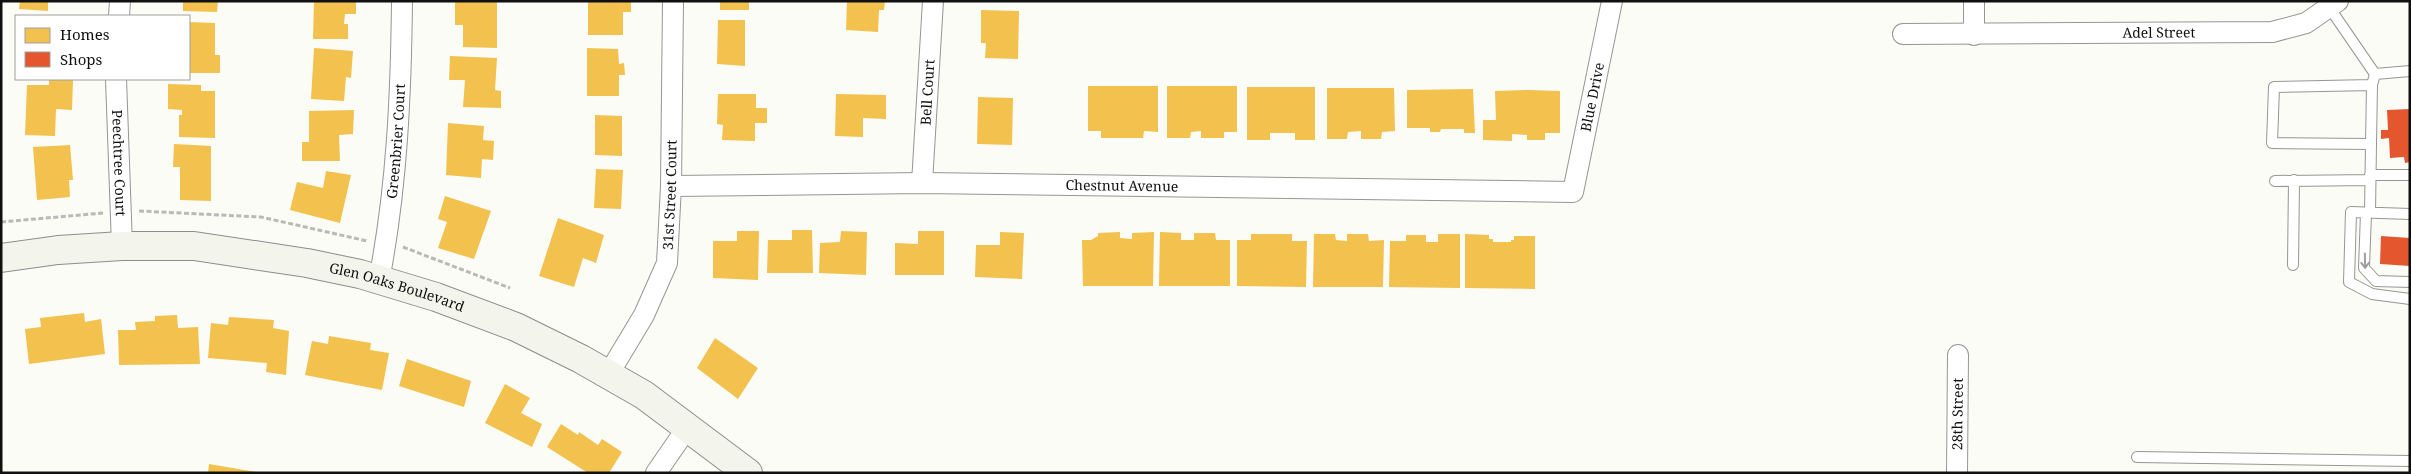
<svg xmlns="http://www.w3.org/2000/svg" width="2411" height="474" font-family="'Noto Serif',serif">
  <rect width="100%" height="100%" fill="#fbfcf6"/>
  <path fill="#f2c14e" d="M20,1h28v10l-29,-2z
    M183,1h35l-1,11 -34,-1z
    M314,1h42v13h-11l-1,10h4v15h-35z
    M455,1h42v47l-34,-1v-22h-8z
    M588,1h43v11h-8v23h-35z
    M720,1h29v9h-29z
    M847,1h38l-1,9h-5l-1,22 -32,-2z
    M981,10l38,1 -1,48 -33,-1 1,-15h-5z
    M718,20h27v46l-28,-2z
    M189,22l26,1v32h5v18h-31z
    M314,48l39,3 -2,27 -5,-1 -2,24 -33,-2z
    M587,48l31,1 1,15 5,-1 1,12h-6v21h-32z
    M450,56l47,2 -2,32 6,1v17l-38,-1 2,-27h-16z
    M49,80h24l-1,30 -16,-1 -1,27 -30,-1 2,-50h22z
    M168,84l33,1v6h14v47l-36,-1v-22h3v-5l-14,-1z
    M1088,86h70v46l-14,-1 -1,7h-42v-7h-13z
    M1167,86h70v46h-13v6h-23v-7l-10,1 -1,6h-23z
    M1247,87h68v53h-20v-7h-25v7h-23z
    M1327,88h67l1,43 -13,1 -1,7h-20v-8l-13,1 -1,7h-20z
    M1473,89l2,44h-11v-4h-23l-1,3h-10v-4h-23v-38z
    M1528,90l32,1v42h-15v7h-18v-5l-15,-1v7l-29,-1v-20h13l-1,-29z
    M718,94h38v14h11v15h-12v18l-33,-1 1,-15 -6,-1z
    M836,94l50,1v24l-23,-1v19l-28,-1z
    M978,97l35,1 -1,47 -35,-1z
    M354,110l-1,24 -14,1 1,26h-38v-19h7v-31z
    M595,115l27,1v40l-27,-1z
    M448,123l36,3 -1,14 11,1 -1,19 -11,-1 -1,19 -35,-3z
    M174,144l37,2v55l-31,-1v-33h-7z
    M70,145l3,35h-4l1,17 -33,3 -4,-53z
    M596,169l27,1 -2,39 -27,-1z
    M326,171l25,4 -11,48 -50,-13 7,-28 26,6z
    M445,196l46,15 -17,48 -36,-11 9,-26 -9,-3z
    M558,218l46,17 -8,28 -13,-5 -9,29 -35,-11z
    M792,230h20l1,43h-46l1,-33h24z
    M737,231h22l-1,49 -45,-2v-37h24z
    M841,231l26,1 -1,43 -47,-2 1,-30 20,-1z
    M918,231h26v44h-49v-32l23,1z
    M1000,232l24,1 -2,46 -47,-2 1,-32h24z
    M1120,232v6l12,1v-6l22,-1 -1,54h-70l-1,-46h9l7,-4v-3z
    M1160,232l21,1v7h13v-7h21l1,7h14v46h-71z
    M1251,234h41v7h15l-1,46 -69,-1v-46h14z
    M1314,234h21l1,6 11,1v-7h21l1,7 15,-1 -1,47h-70z
    M1438,234h22v54l-71,-1 1,-46h16v-6h20v7h12z
    M1465,234l24,1v4h4v3h18v-2h3v-4h21v53l-70,-1z
    M84,313l1,9 16,-3 4,35 -76,10 -4,-35 16,-2 -1,-9z
    M177,315l1,13 20,-1 2,37 -81,1 -1,-35h18l-1,-8 20,-1v-5z
    M229,317l45,3 -1,8 16,3 -3,44 -20,-3 1,-9 -59,-5 3,-35 17,2z
    M329,336l42,7 -1,7 19,3 -7,37 -77,-15 7,-34 16,3z
    M715,338l43,30 -20,31 -41,-31z
    M407,359l64,22 -7,26 -65,-21z
    M505,384l25,14 -9,15 21,11 -10,23 -47,-24z
    M561,424l17,11 1,-3 19,13 4,-6 20,13 -13,21h-21l-41,-26z
    M209,464l47,8v1h-48z"/>
  <path fill="#e4572e" d="M2410,109v53l-5,1 -1,-6 -14,1 -1,-20 -8,1v-9h7l-1,-20z
    M2381,236l29,2v28l-30,-2z"/>
  <g fill="none" stroke-linecap="round" stroke-linejoin="round">
    <g stroke="#969694" stroke-width="12">
      <path id="service" d="M2329,7l46,67 -3,11 -1,59 -99,-1 2,-56 98,-2
        M2375,74l35,-3
        M2370,175h40
        M2275,181l95,-1
        M2366,213l-2,55 12,13 34,1
        M2370,213l1,-69
        M2410,214l-59,-2 -2,70 23,12 38,5
        M2293,265l1,-85
        M2137,457l273,4"/>
    </g>
    <g stroke="#969694" stroke-width="22">
      <g id="minor">
        <path d="M119,16l1,-15"/>
        <path id="s1" d="M1903,34l369,-2 34,-9 32,-22"/>
        <path d="M1974,35v-34"/>
        <path id="s2" d="M116,79l6,167"/>
        <path id="s3" d="M922,183l11,-182"/>
        <path id="s4" d="M671,186l251,-3 651,9 39,-191"/>
        <path id="s5" d="M379,280c18,-93 22,-185 23,-279"/>
        <path id="s6" d="M608,375l36,-60 23,-52 4,-77 2,-185"/>
        <path d="M656,473l31,-45"/>
        <path id="s7" d="M1957,473l1,-118"/>
      </g>
    </g>
    <g stroke="#8c8d8a" stroke-width="30">
      <g id="secondary">
        <path id="s8" d="M1,258l57,-8 64,-4h72l113,17 53,11 76,23 80,30 65,32 63,36 104,78"/>
      </g>
    </g>
    <path stroke="#b9b9b8" stroke-width="3" stroke-dasharray="5 2.5" stroke-linecap="butt" d="M139,211l122,6 106,24
      M1,222l102,-9
      M403,247l107,41"/>
    <use href="#service" stroke="#fefffe" stroke-width="10"/>
    <use href="#minor" stroke="#fefffe" stroke-width="20"/>
    <use href="#secondary" stroke="#f3f5ec" stroke-width="28"/>
  </g>
  <defs><path id="oneway-shaft" d="M-6 0H5M1.5-3L5.5 0L1.5 3" fill="none" stroke-width="1.6" stroke-linecap="round" stroke-linejoin="round" transform="scale(1.25)"/></defs>
  <use stroke="#9f9f9f" href="#oneway-shaft" transform="translate(2365 261) rotate(89)"/>
  <g text-anchor="middle" stroke-width="5" stroke-linejoin="round" paint-order="stroke">
    <g font-size="14" fill="#101010" stroke="#fff">
      <text dy="5" stroke="none"><textPath href="#s1" startOffset="256">Adel Street</textPath></text>
      <text dy="5" stroke="none"><textPath href="#s3" startOffset="91">Bell Court</textPath></text>
      <text dy="5" stroke="none"><textPath href="#s4" startOffset="999">Blue Drive</textPath></text>
      <text dy="5" stroke="none"><textPath href="#s5" startOffset="140">Greenbrier Court</textPath></text>
      <text dy="5" stroke="none"><textPath href="#s2" startOffset="84">Peechtree Court</textPath></text>
      <text dy="5" stroke="none"><textPath href="#s4" startOffset="451">Chestnut Avenue</textPath></text>
      <text dy="5" stroke="none"><textPath href="#s6" startOffset="195">31st Street Court</textPath></text>
      <text dy="5" stroke="none"><textPath href="#s8" startOffset="401">Glen Oaks Boulevard</textPath></text>
      <text dy="5" stroke="none"><textPath href="#s7" startOffset="59">28th Street</textPath></text>
    </g>
  </g>
  <rect width="2411" height="474" fill="none" stroke="#101010" stroke-width="5"/>
  <rect x="15" y="15" width="175" height="65" fill="#ffffff" stroke="#9f9f9f"/>
  <rect x="25" y="28" width="25" height="15" fill="#f2c14e" stroke="#9f9f9f"/>
  <text x="60" y="40" font-size="15" fill="#101010">Homes</text>
  <rect x="25" y="52" width="25" height="15" fill="#e4572e" stroke="#9f9f9f"/>
  <text x="60" y="65" font-size="15" fill="#101010">Shops</text>
</svg>
